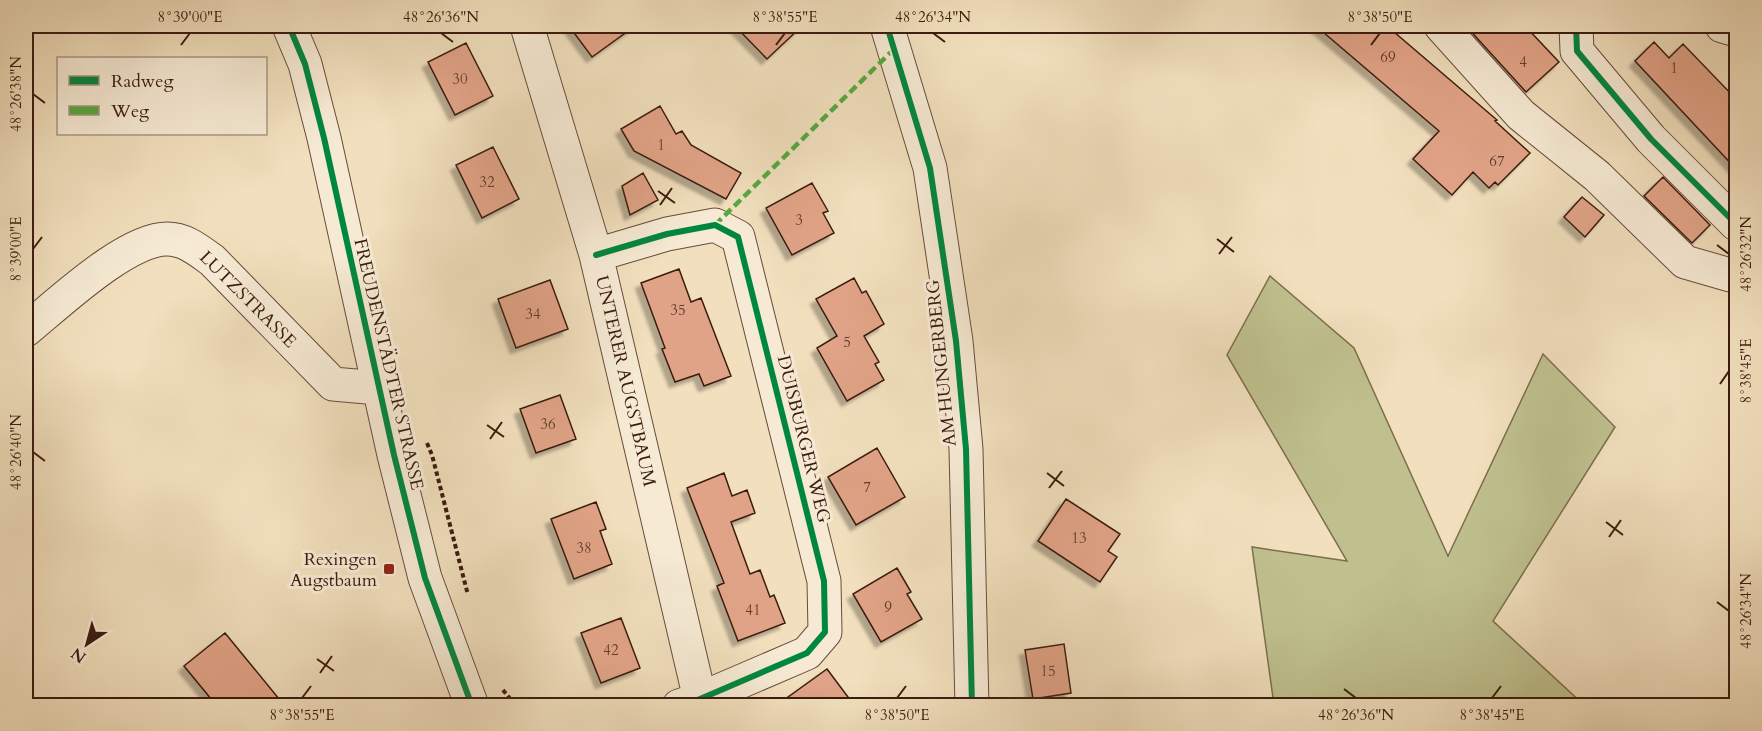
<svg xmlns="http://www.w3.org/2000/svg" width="1762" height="731" font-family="Cardo,serif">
  <defs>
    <filter id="shadow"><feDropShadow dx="-5.5" dy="5.5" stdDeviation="1.5" flood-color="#0004"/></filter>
  </defs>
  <rect width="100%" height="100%" fill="#f1dfbd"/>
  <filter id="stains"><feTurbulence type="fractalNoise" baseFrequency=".00333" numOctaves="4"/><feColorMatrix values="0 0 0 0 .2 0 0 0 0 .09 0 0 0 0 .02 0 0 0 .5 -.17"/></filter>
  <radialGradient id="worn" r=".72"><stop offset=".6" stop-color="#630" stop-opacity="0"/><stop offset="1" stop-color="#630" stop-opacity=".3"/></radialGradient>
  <path fill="#bfc08e" stroke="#7d6e4e" stroke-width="1.5" d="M1270,276l84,72 94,208 95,-202 72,73 -122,194 91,84h-310l-22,-158 95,14 -120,-206z"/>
  <path fill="#e1a387" stroke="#3b1b0f" stroke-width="1.5" filter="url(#shadow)" d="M569,26h66l-43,31z
    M735,26h67l-35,33z
    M1316,26h71l110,94 -2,1 35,32 -32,32 -3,-3 -6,6 -16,-16 -21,23 -39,-36 26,-28z
    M1466,26h59l34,36 -33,30z
    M1654,42l15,16 14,-14 54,56v70l-102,-109z
    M466,43l27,53 -38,19 -27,-53z
    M660,106l16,28 6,-3 9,14 50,28 -15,26 -92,-48 -13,-22z
    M493,147l26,52 -37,19 -26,-53z
    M643,173l15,27 -28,15 -8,-29z
    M1663,177l47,48 -18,18 -48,-47z
    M812,183l16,28 -5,2 11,20 -42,22 -26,-47z
    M1582,197l22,18 -19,22 -21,-20z
    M679,269l12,33 10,-4 30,78 -27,10 -5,-12 -24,8 -13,-33 3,-1 -24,-65z
    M854,278l8,15 4,-2 18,33 -20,12 15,26 -4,2 9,16 -37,21 -30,-53 20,-12 -21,-37z
    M550,280l18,49 -52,19 -18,-49z
    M560,395l16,44 -40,14 -16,-44z
    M877,448l28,49 -49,28 -28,-48z
    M724,473l8,23 15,-6 8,23 -24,9 19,52 10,-4 10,27 4,-2 11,28 -47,18 -21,-55 7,-3 -37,-95z
    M1066,499l54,35 -12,17 9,6 -17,25 -62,-41z
    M596,502l10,27 -6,2 12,33 -38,15 -23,-60z
    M897,568l14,24 -4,2 15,25 -41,23 -28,-48z
    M621,618l19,50 -39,15 -20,-50z
    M225,633l59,72h-68l-32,-39z
    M1064,644l7,49 -38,6 -8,-49z
    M827,669l27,36h-77z"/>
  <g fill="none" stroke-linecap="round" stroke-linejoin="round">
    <g stroke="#684c3a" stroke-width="35">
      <path id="minor" d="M289,26l16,38 19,74 70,317 31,123 47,128
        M527,26l69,229 104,444 4,7
        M887,26l43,142 26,173 10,108 6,257
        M1441,26l80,89 76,61 88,86 45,13 6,-1
        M1576,26l1,25 74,88 85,85
        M1722,26l14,4
        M596,255l71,-21 48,-9 23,12 86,344 1,51 -18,21 -107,46 -21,7
        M26,330c32,-26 100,-91 141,-91 18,0 31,11 45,21l121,124 45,4"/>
    </g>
    <path stroke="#3b1b0f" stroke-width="4" stroke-dasharray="4.5 3" stroke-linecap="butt" d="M427,443l5,12 36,140
      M503,690l13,16"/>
    <use href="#minor" stroke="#f6ead4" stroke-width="33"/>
    <path stroke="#55a941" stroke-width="4.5" stroke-dasharray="9 4.5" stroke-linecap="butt" d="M715,225l179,-176"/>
    <g stroke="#f6ead4" stroke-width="10">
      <path id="cycleway" d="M289,26l16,38 19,74 70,317 31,123 47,128
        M887,26l43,142 26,173 10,108 6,257
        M1576,26l1,25 74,88 85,85
        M596,255l71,-21 48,-9 23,12 86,344 1,51 -18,21 -107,46 -21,7"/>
    </g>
    <use href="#cycleway" stroke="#00873e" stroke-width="6"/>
  </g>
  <path fill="none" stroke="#3b1b0f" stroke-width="2" d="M441,33l12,9M933,33l12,9M181,45l9,-12M776,45l9,-12M1371,45l9,-12M33,94l12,9M658,191l17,12M660,205l12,-17M1217,239l17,13M1717,245l12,9M33,249l9,-12M1219,254l13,-17M1720,384l9,-13M487,425l17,12M490,439l12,-17M33,452l12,9M1047,473l17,13M1049,488l13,-17M1606,522l17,13M1609,537l12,-17M1717,602l12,9M317,659l17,12M320,673l12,-17M1344,689l12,9M302,698l9,-12M897,698l9,-12M1492,698l9,-12"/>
  <rect fill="#8f2418" stroke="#f6ead4" stroke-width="2" x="383" y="563" width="12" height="12" rx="3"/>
  <g text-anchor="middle" stroke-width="6" stroke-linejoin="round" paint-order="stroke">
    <g font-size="15" fill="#643d2d">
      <text x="1388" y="62">69</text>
      <text x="1523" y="67">4</text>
      <text x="1674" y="73">1</text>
      <text x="460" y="84">30</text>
      <text x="661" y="150">1</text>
      <text x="1497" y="166">67</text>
      <text x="487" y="187">32</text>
      <text x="799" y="225">3</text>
      <text x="678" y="315">35</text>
      <text x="533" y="319">34</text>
      <text x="847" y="347">5</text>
      <text x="548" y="429">36</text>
      <text x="867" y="492">7</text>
      <text x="1079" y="543">13</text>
      <text x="584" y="553">38</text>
      <text x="888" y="612">9</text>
      <text x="753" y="615">41</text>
      <text x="611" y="655">42</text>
      <text x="1048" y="676">15</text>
    </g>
    <g font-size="18" fill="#3b1b0f" stroke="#f6ead4">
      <text transform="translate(248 299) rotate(45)" y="6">LUTZSTRASSE</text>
      <text transform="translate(941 363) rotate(-96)" y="6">AM HUNGERBERG</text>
      <text transform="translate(389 364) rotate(77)" y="6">FREUDENSTÄDTER STRASSE</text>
      <text transform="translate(626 381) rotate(77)" y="6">UNTERER AUGSTBAUM</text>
      <text transform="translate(804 439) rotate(76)" y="6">DUISBURGER WEG</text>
    </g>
    <g font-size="18" fill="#3b1b0f" stroke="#f6ead4" text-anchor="end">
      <text x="377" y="565">Rexingen<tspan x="377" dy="21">Augstbaum</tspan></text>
    </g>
  </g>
  <rect width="1762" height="731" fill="none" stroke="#f1dfbd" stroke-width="66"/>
  <rect x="57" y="57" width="210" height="78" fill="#f6ead4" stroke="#ab9785" stroke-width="1.5"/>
  <rect x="69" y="76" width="30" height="9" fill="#00873e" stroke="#ab9785" stroke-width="1.5"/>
  <text x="111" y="87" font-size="18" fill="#3b1b0f">Radweg</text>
  <rect x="69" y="106" width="30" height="9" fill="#55a941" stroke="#ab9785" stroke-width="1.5"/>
  <text x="111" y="117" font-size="18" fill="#3b1b0f">Weg</text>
  <g transform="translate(87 644) rotate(216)" stroke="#f6ead4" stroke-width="4.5" paint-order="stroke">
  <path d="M0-4.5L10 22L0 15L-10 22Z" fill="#3b1b0f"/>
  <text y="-9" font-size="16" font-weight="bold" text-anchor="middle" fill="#3b1b0f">N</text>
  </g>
  <rect x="33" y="33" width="1696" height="665" fill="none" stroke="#3b1b0f" stroke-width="2"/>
  <g font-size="15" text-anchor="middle" fill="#3b1b0f">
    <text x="190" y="22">8°39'00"E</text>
    <text x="441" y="22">48°26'36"N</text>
    <text x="785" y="22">8°38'55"E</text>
    <text x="933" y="22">48°26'34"N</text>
    <text x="1380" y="22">8°38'50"E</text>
    <text transform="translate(16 94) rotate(-90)" y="5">48°26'38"N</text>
    <text transform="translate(16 249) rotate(-90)" y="5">8°39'00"E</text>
    <text transform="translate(1746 254) rotate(-90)" y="5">48°26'32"N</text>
    <text transform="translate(1746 371) rotate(-90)" y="5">8°38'45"E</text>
    <text transform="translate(16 452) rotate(-90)" y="5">48°26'40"N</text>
    <text transform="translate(1746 611) rotate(-90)" y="5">48°26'34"N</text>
    <text x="302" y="720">8°38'55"E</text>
    <text x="897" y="720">8°38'50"E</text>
    <text x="1356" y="720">48°26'36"N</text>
    <text x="1492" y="720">8°38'45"E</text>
  </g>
  <rect width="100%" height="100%" filter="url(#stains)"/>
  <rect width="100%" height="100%" fill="url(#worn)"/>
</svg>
